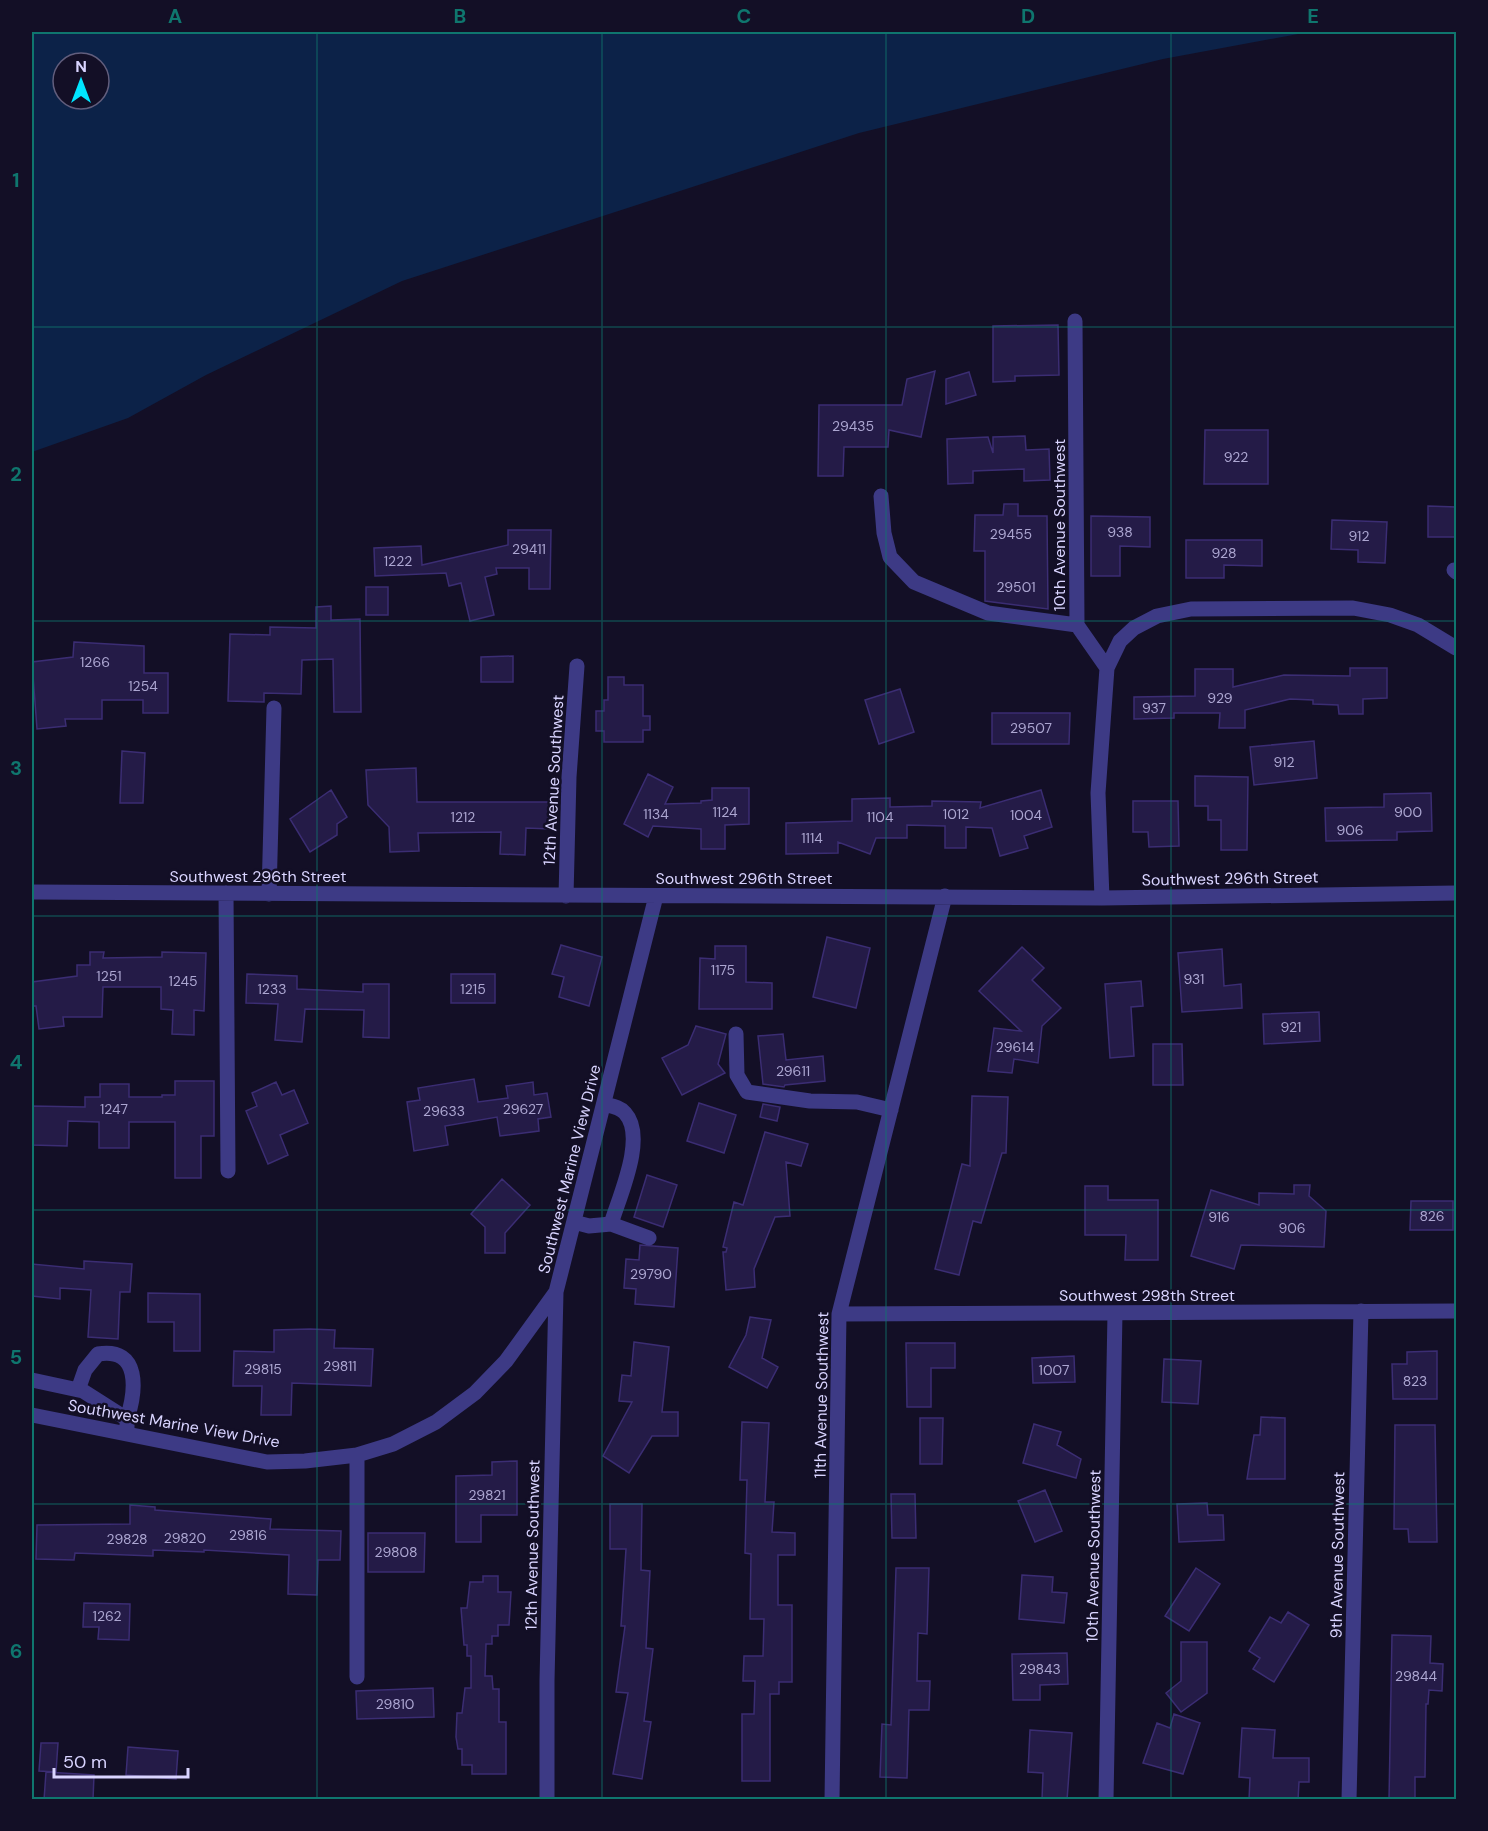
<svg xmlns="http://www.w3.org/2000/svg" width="1488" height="1831" font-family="'DM Sans',sans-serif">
  <rect width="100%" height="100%" fill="#130f26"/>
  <path fill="#0c2248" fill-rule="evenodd" d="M32,32h1277l-146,27 -304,74 -457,148 -196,94 -78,43 -96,34zM63,63h36v36h-36z"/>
  <path fill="#241b47" stroke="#3b2d73" stroke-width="1.5" d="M1058,325l1,50 -44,1v5l-22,1v-56z
    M935,371l-14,66 -32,-7 -1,17h-44l-1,29h-25l1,-71h83l5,-26z
    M969,372l7,23 -30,9v-25z
    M1205,430h63v54h-64z
    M1025,436l1,14 23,-1 1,31 -26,1v-12l-51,2v12l-25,1 -1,-45 41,-2 5,16v-16z
    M1004,504h14v12h29l1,93 -63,-8v-50h-11l1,-36h28z
    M1428,506l28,1v30h-28z
    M1091,516l59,1v30l-30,-1v30h-29z
    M1332,520l55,2 -2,41 -27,-1v-12l-27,-1z
    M508,530h43l-1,59h-21v-21h-33l1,6 -12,3 9,38 -24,6 -9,-38 -12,3 -3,-13 -71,3 -1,-28 47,-2 1,19 86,-20z
    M1186,540h76v26l-38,-1v13h-38z
    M366,587h22v28h-22z
    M331,606v14l29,-1 1,93h-27l-1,-53 -31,1 -1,34 -37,-1v9l-36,-1 2,-67 40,1v-8l46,1v-21z
    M74,642l70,4v27h24v40h-25v-13h-41v19h-37l1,7 -29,3 -5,-67 41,-5z
    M513,656v26h-32v-25z
    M1350,668h37v30l-24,1v15h-24l-1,-9 -25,-1v-4l-23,-1 -45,11v18h-26l1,-15h-46v5l-40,1v-22l61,-1v-27h38v18l51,-12 66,1z
    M608,677h16v8h19v31h7v14h-7v12h-39v-11h-8v-20h8v-11h4z
    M900,689l14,43 -35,12 -14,-44z
    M992,713h78l-1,31h-77z
    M1314,741l3,37 -63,7 -4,-38z
    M122,751l23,2 -2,50h-23z
    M416,768l1,34h135l-1,27 -25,-1 -1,27 -25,-1 1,-22 -83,1 1,18 -29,1 -1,-25 -21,-22 -2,-35z
    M648,774l25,13 -8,17 36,-1v-2l11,-1v-12h37v36l-24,1v24h-24v-20l-48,-3 -5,11 -24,-13z
    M1195,776l53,1 -1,73h-26v-30h-13v-14h-13z
    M331,790l16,27 -10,7v11l-27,17 -20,-33z
    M1041,790l11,37 -28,9 4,12 -28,8 -8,-28 -26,-1v21h-21v-22l-38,-1v13h-31l-6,16 -32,-12v11l-52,1v-31l66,-2v-22l38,-1v9l42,-1v-5l49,1 -1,6z
    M1431,793l1,38 -35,1v8l-71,1 -1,-33 59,-1v-13z
    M1133,801h45l1,45 -30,1 -1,-15h-15z
    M827,937l43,11 -14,60 -43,-11z
    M561,945l41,12 -13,49 -30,-9 5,-20 -12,-3z
    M715,946h31v36l26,1v26h-73l1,-51 15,1z
    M1022,947l22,21 -12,12 29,28 -19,18 -4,37 -24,-4 -2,14 -24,-2 6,-43 27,3 -42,-40z
    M1222,949l2,37 17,-2 1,24 -60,4 -4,-59z
    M90,952h14l-1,6 59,-1v-5l44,1 -2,58 -10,-1v25l-22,-1 1,-24 -12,-1v-22h-58l-1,30h-39l1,9 -25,3 -3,-23h-4v-24l45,-6v-11h13z
    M247,974l50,2v13l66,3v-8h26v54l-26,-1 1,-27 -59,-1 -3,33 -27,-2 3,-36 -32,-1z
    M451,974h44v29h-44z
    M1141,981l2,25 -12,1 3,49 -24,2 -5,-74z
    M1319,1012l1,29 -56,3 -1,-30z
    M696,1026l30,8 -8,30 7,9 -43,22 -20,-37 26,-13z
    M783,1034l3,26 37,-4 2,25 -40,4 -1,2 -21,-3 -5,-48z
    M1153,1044h29l1,41h-30z
    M474,1079l4,23 30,-4 -2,-12 27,-4 1,13 13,-2 4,24 -13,2 1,12 -39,5 -3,-19 -52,9 3,19 -34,6 -7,-49 13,-2 -2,-12z
    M175,1081h39v55h-13v42h-26v-56h-46v26h-30v-26l-31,-1 -1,25 -35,-1v-39l53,1v-10h15v-13h29v13h33v-2h13z
    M276,1082l6,13 12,-5 14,33 -28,12 8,20 -20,9 -22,-53 11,-5 -5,-13z
    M972,1096l36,1 -2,56h-4l-21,70 -8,-2 -14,54 -24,-6 27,-105 8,2z
    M699,1103l37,12 -12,38 -37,-12z
    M763,1104l17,3 -3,14 -17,-4z
    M765,1132l43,12 -7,22 -15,-4 4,54 -15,1 -21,52 1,18 -29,3 -3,-38h3l1,-4 -4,-1 11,-45 9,3z
    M647,1175l30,10 -14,42 -29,-10z
    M502,1179l28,26 -25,28v20h-20v-26l-14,-13z
    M1294,1185h16l-1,11 17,15 -2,36 -83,-2 -7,24 -43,-13 20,-66 48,15v-12l35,1z
    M1085,1186h23v14h50v60h-33l1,-25h-41z
    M1411,1201h42v29h-43z
    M640,1245l38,3 -4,59 -39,-3 1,-15 -12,-1 2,-29 13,1z
    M84,1261l48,3 -2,28h-10l-2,47 -30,-2 3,-47 -31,-2v11l-28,-3v-32l52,5z
    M148,1293l52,1v57h-26v-29h-26z
    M750,1317l21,3 -9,38 16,9 -11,21 -38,-21 17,-32z
    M310,1329l25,1 -1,18 39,1 -2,37 -79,-3 -1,32h-30l1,-29h-29l1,-35 40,1v-22z
    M634,1342l35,5 -7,65h16v24h-26l-23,37 -26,-17 29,-54 -13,-1 3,-26 9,1z
    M906,1343h49v25h-24v39h-24z
    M1437,1351v48h-44l-1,-35h15v-12z
    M1074,1356l1,26 -42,1 -1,-25z
    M1164,1359l37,2 -3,43 -36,-2z
    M1261,1417l24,1v61h-38l7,-44h6z
    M920,1418h23l-1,46h-22z
    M742,1422l27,1 -4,79h9l-2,30 23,1v22h-17v50h14v77h-13v12h-9v87h-28v-67h12l1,-33h-12l1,-25h19l1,-37h-14l1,-65 -6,-1 2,-73h-7z
    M1034,1424l27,8 -4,13 24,14 -5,19 -53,-15z
    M1395,1425h40l2,117h-28l-1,-13h-14z
    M517,1461v54h-36v27h-25v-66l36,-1v-13z
    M1045,1490l17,41 -27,11 -17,-41z
    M891,1494h24l1,44h-24z
    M1207,1503l1,12h15l1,25 -45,2 -2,-38z
    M610,1504h32l-1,66 9,1 -4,77 7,1 -9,72 7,1 -9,57 -29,-5 15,-81 -12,-1 9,-66h-4l5,-77h-16z
    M130,1505l25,2v3l116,9 -1,10 71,2 -1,29h-22l-1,35 -29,-1 1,-39 -85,-5v2l-51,-2v6l-78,-3 -1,7 -38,-1 1,-34 93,-1z
    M368,1533h57l-1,39h-56z
    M896,1568h33l-2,66 -9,-1 -1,48h13l-1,29h-20l-2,68 -27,-1 2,-53 9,1z
    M1196,1568l24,16 -31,47 -24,-15z
    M1022,1575l31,2 -1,15 15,1 -3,30 -45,-4z
    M483,1576h15v16h13l-2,33h-11v11h-6v8h-6l-1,32h7l1,13h6v33h7v52h-34v-9h-10v-16h-4l-2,-12 1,-24h5l3,-25h6v-32h-4v-11h-3l-3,-37h6l3,-26h13z
    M84,1603l46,1 -1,36 -31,-1 1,-12h-16z
    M1288,1612l21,13 -35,57 -21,-13 7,-11 -11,-7 21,-34 11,6z
    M1392,1635l39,1 -1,27 13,1 -1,27 -13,-1 -1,14h-2l-1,73h-10v23h-26z
    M1181,1642h26v51l-26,19 -15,-19 15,-12z
    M1067,1653l1,31 -28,1v15h-27l-1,-46z
    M433,1688l1,29 -77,2 -1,-28z
    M1174,1714l26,9 -17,51 -40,-11 14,-40 13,5z
    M1242,1728l33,2 -2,28h36v24h-10l-1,18h-49l1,-22 -11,-1z
    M1030,1730l42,3 -5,67h-25l1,-27 -15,-1z
    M41,1743h17l-2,29 -17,-1z
    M128,1747l50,4 -2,28 -50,-4z
    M46,1772l48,3 -1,25h-49z"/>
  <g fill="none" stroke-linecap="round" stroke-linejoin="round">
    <path stroke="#3d3a85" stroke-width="15" d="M1075,321l2,304 30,43 -9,125 4,105
      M881,496l3,37 6,24 24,25 74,31 89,12
      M1454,570l2,2
      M1107,668l13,-27 14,-13 23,-12 34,-7 162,-1 37,7 28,10 38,23
      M32,892l1070,6 354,-5
      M226,893l2,278
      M269,894l5,-186
      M566,896l3,-119 8,-111
      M736,1034l1,41 10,17 63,9 47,1 34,8
      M574,1222l15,4 22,-2c8,-27 36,-87 14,-111 -5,-6 -14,-7 -21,-9
      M611,1224l38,14
      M839,1314l617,-3
      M32,1380l51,11 44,28v9
      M78,1390l7,-20 13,-16c43,-7 38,37 29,65
      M32,1415l235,47 38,-1 52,-6 36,-11 43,-22 39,-29 31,-32 50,-69 100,-396
      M357,1677v-222
      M547,1800v-119l9,-389
      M832,1800l7,-486 106,-418
      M1106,1800l9,-487
      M1349,1800l12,-489"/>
  </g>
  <path fill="none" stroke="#0f766e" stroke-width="1.5" stroke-opacity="0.55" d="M317,32v1768M602,32v1768M886,32v1768M1171,32v1768M32,327h1424M32,621h1424M32,916h1424M32,1210h1424M32,1504h1424"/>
  <g text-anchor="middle" stroke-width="5" stroke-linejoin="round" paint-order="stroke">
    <g font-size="14" fill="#aca6d1">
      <text x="853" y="431">29435</text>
      <text x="1236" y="462">922</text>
      <text x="1120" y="537">938</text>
      <text x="1011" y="539">29455</text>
      <text x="1359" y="541">912</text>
      <text x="529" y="554">29411</text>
      <text x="1224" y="558">928</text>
      <text x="398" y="566">1222</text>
      <text x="1016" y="592">29501</text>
      <text x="95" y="667">1266</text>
      <text x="143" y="691">1254</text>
      <text x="1220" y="703">929</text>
      <text x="1154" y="713">937</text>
      <text x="1031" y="733">29507</text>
      <text x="1284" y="767">912</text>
      <text x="725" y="817">1124</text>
      <text x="1408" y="817">900</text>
      <text x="656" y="819">1134</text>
      <text x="956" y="819">1012</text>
      <text x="1026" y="820">1004</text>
      <text x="463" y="822">1212</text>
      <text x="880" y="822">1104</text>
      <text x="1350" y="835">906</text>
      <text x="812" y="843">1114</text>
      <text x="723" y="975">1175</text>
      <text x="109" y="981">1251</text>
      <text x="1194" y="984">931</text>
      <text x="183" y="986">1245</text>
      <text x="272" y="994">1233</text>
      <text x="473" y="994">1215</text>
      <text x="1291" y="1032">921</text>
      <text x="1015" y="1052">29614</text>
      <text x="793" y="1076">29611</text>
      <text x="114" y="1114">1247</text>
      <text x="523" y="1114">29627</text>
      <text x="444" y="1116">29633</text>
      <text x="1432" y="1221">826</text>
      <text x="1219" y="1222">916</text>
      <text x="1292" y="1233">906</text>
      <text x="651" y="1279">29790</text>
      <text x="340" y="1371">29811</text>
      <text x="263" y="1374">29815</text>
      <text x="1054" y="1375">1007</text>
      <text x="1415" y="1386">823</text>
      <text x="487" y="1500">29821</text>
      <text x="248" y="1540">29816</text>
      <text x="185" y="1543">29820</text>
      <text x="127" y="1544">29828</text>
      <text x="396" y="1557">29808</text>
      <text x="107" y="1621">1262</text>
      <text x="1040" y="1674">29843</text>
      <text x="1416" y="1681">29844</text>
      <text x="395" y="1709">29810</text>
    </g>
    <g font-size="16" fill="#d9d4ff" stroke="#130f26">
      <text transform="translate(1059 525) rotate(-90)" y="6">10th Avenue Southwest</text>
      <text transform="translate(553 780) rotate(-87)" y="6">12th Avenue Southwest</text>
      <text x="258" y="882">Southwest 296th Street</text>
      <text x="744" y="884">Southwest 296th Street</text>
      <text transform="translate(1230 878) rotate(-1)" y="6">Southwest 296th Street</text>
      <text transform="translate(569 1169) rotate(-76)" y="6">Southwest Marine View Drive</text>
      <text x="1147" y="1301">Southwest 298th Street</text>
      <text transform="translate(821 1395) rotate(-89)" y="6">11th Avenue Southwest</text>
      <text transform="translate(174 1423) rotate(10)" y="6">Southwest Marine View Drive</text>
      <text transform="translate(532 1545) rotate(-89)" y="6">12th Avenue Southwest</text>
      <text transform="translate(1337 1555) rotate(-89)" y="6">9th Avenue Southwest</text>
      <text transform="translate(1093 1556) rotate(-89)" y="6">10th Avenue Southwest</text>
    </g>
  </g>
  <rect width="1488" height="1831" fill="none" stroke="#130f26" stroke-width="66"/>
  <g transform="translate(81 81)"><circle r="28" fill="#130f26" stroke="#625e7d" stroke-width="1.5"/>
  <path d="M0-4.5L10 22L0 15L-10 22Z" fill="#00e5ff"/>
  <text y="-9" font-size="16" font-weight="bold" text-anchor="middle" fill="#d9d4ff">N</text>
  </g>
  <path d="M54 1768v9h134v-9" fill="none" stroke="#d9d4ff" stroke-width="3"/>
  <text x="63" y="1768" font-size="18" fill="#d9d4ff" stroke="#130f26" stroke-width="4.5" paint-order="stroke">50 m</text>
  <rect x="33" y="33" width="1422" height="1765" fill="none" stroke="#0f766e" stroke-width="2"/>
  <g font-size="20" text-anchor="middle" font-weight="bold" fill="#0f766e">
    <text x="175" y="23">A</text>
    <text x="460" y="23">B</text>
    <text x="744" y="23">C</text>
    <text x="1028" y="23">D</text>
    <text x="1313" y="23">E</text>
    <text x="16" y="187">1</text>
    <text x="16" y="481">2</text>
    <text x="16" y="775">3</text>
    <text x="16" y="1069">4</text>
    <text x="16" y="1364">5</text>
    <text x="16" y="1658">6</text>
  </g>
</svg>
